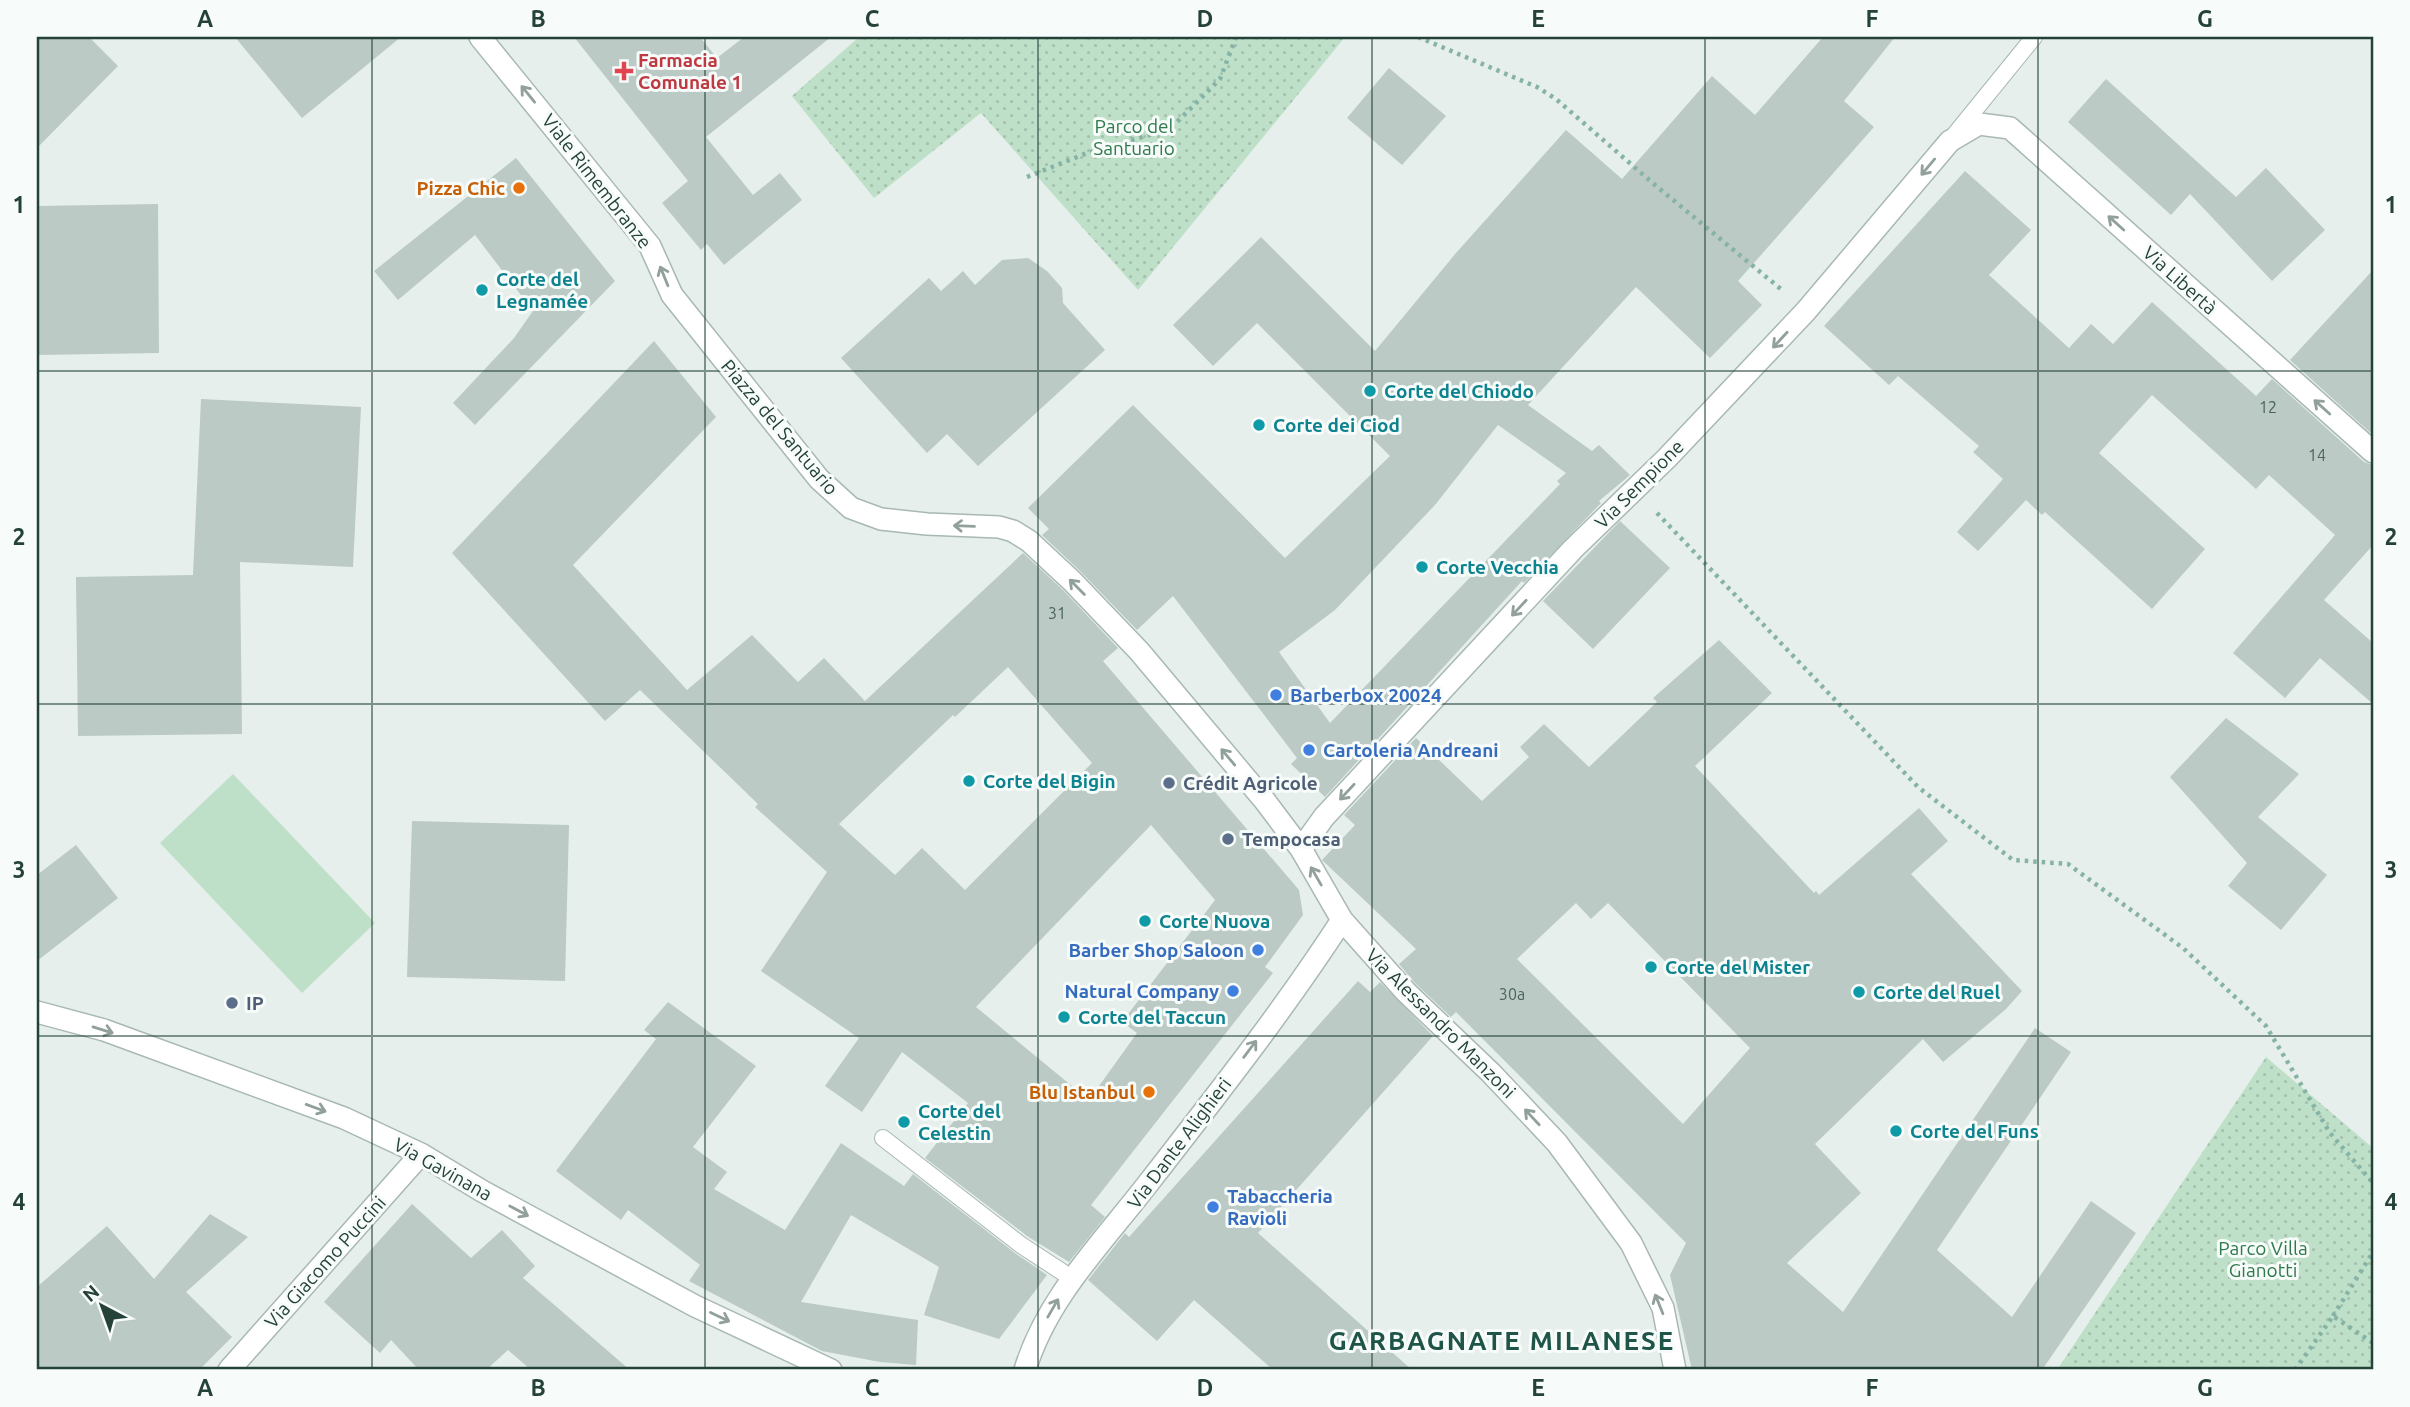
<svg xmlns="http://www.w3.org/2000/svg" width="2410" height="1407" font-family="Ubuntu,sans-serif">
  <defs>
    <pattern id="park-dots" width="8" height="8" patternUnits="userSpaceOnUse" patternTransform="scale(1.75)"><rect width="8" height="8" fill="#bfe0c8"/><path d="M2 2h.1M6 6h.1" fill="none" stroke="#a4c1ad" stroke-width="1.8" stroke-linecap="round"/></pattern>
  </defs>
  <rect width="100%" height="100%" fill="#e6efeb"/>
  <path fill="#bfe0c8" d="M233,774l142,149 -73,70 -142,-150z"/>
  <path fill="url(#park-dots)" d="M859,37h486l-207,253 -157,-177 -107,85 -82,-102z
    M2266,1057l107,91v222h-316z"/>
  <path fill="#bbcac4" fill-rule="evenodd" d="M37,37h52l29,29 -81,82z
    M235,37h166l-99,81z
    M574,37h126l17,21 27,-21h87l-125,100 47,58 27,-22 22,27 -78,65 -17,-21 -6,6 -39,-47 26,-22z
    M1823,37h72l-51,64 30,26 -136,154 24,24 -52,53 -74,-71 -108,118 64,46 7,-6 31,30 -31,26 2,2 -77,80 -2,-2 -197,216 -34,-33 6,-6 -124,-162 -36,34 -56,-58 -39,-37 7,-6 -21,-21 105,-103 152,153 105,-102 -133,-133 -44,43 -40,-41 88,-88 114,114 81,-98 110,-123 56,49 90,-103 43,39zM1498,425l68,48 -9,8 3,3 -230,239 -51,-71 56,-42 100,-105z
    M1389,68l57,48 -44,49 -55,-47z
    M2106,79l130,118 30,-29 59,62 -53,51 -82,-87 -19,21 -103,-93z
    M516,158l99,123 -140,144 -22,-22 61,-65 19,-27 -58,-76 -77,65 -24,-29z
    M1965,171l66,59 -42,45 80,73 22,-24 22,20 39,-42 104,94 16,-17 92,83 9,3v80l-49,55 49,43v61l-53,-46 -35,40 -52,-45 102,-118 -66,-60 -13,14 -104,-94 -53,58 106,96 -53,60 -107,-97 -3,3 -16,-15 -48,51 -21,-19 46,-53 -30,-27 6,-6 -81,-70 -9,9 -65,-59z
    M158,204l1,149 -122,2v-149z
    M1028,258l19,13 15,17 1,15 42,47 -127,116 -31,-32 -20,19 -86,-95 88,-80 12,13 22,-20 12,14 27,-25z
    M2373,270v165l-83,-75z
    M654,341l62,76 -143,148 114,125 65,-55 46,47 26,-24 41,43 158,-148 40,37 55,58 -15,13 196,229 4,25 -38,52 8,6 -182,232 14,12 -36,45 -42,-26 -102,-78 43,-55 -66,-51 -40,60 -37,-26 34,-48 -98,-67 66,-99 -72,-65 3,-3 -118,-114 -35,31 -153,-168zM1008,667l84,96 -127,127 -43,-42 -27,27 -56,-51 114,-109 2,2zM1151,825l64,75 -93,122 15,11 -48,67 -113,-93z
    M201,399l160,8 -8,160 -113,-5 2,172 -164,2 -2,-159 117,-2z
    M1620,521l50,47 -77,81 -50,-48z
    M1719,640l53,53 -77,73 119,127 2,-2 3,4 100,-87 29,33 -37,33 111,117 -16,18 -63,53 -20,-23 -108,105 46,49 -74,70 56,49 192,-284 36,24 -134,198 75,67 79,-116 45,32 -94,137h-350l-22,-95 16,-32 -230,-231 -5,5 -36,-34 -16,-19 17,-15 -94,-89 33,-35 -11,-10 72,-77 66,63 47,-44 -9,-10 24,-23 45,43 68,-65 -4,-4zM1576,903l15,16 17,-16 142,145 -67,76 -166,-165z
    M2226,718l73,56 -41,43 69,58 -46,55 -53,-44 19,-23 -77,-86z
    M412,821l157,4 -4,156 -158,-4z
    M76,845l42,53 -81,63v-86z
    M1358,981l12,11 10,-10 53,54 -175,197 154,137h-139l-79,-70 -37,41 -69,-61 37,-47 4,4z
    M668,1002l88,64 -63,81 34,25 -13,17 71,41 56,-87 63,43 9,-12 102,79 32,22 -48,64 -75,-24 15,-48 -88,-52 -50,87 117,18 -2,45 -36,-3 -58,-11 -133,-70 11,-16 -72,-55 -7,10 -65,-49 100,-132 -12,-9z
    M412,1204l59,54 31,-28 33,36 -12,12 107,92h-99l-23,-20 -22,20h-67l-28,-30 -11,13 -56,-51z
    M210,1214l38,23 -62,55 46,45 -33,33h-162v-83l70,-61 47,53z"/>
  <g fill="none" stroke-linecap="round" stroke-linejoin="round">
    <g stroke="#a8b8b2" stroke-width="18">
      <path id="lane" d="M1956,133l78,-96
        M883,1138l138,107 52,34"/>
    </g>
    <g stroke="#a8b8b2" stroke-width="24">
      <path id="street" d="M480,37l170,209 22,49 147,184 32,29 30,11 46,5 72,3 14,4 16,10 43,40 67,70 126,150 36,48 41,71 64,72 85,81 66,70 74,100 32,65 12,62
        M1301,849l23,-32 249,-268 94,-91 139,-147 144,-170 29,-17 31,4 363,324
        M37,1012l67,18 240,88 77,36 61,37 213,115 136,64
        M229,1370l192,-216
        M1025,1370c22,-73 79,-129 125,-189 66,-85 133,-170 192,-261"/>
    </g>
    <path stroke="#86b3a5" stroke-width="4.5" stroke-dasharray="3.5 5" stroke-linecap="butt" d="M1418,37l119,50 19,12 99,86 127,105
      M1027,177l60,-24 83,-24 50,-50 16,-42
      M1657,513l261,274 95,73 55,4 115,84 83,78 64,107 43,50
      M2333,1316l40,-64
      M2295,1370l38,-54 40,27"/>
    <use href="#lane" stroke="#fff" stroke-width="16"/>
    <use href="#street" stroke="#fff" stroke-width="21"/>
  </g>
  <defs><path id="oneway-shaft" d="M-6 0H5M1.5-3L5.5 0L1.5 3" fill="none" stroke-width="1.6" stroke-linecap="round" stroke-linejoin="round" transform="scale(1.75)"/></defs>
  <g stroke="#92a09c">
    <use href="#oneway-shaft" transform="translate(528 94) rotate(-129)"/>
    <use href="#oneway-shaft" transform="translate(1928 167) rotate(130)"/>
    <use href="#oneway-shaft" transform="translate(2116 223) rotate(-138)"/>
    <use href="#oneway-shaft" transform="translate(664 276) rotate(-112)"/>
    <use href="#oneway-shaft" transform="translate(1780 340) rotate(133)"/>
    <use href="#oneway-shaft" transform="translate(2322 407) rotate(-138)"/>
    <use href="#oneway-shaft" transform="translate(964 526) rotate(-178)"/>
    <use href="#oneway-shaft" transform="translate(1077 587) rotate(-135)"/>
    <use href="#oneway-shaft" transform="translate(1519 608) rotate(133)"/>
    <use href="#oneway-shaft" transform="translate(1228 757) rotate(-130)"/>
    <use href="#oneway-shaft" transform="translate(1347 792) rotate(133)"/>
    <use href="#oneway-shaft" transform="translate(1316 876) rotate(-120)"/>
    <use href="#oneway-shaft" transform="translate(103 1030) rotate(17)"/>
    <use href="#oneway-shaft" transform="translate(1250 1049) rotate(-53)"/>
    <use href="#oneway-shaft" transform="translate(316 1108) rotate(20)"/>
    <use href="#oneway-shaft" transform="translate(1532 1117) rotate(-133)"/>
    <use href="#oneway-shaft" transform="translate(519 1211) rotate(28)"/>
    <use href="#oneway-shaft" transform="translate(1659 1304) rotate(-112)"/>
    <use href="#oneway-shaft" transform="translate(1053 1308) rotate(-60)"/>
    <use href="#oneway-shaft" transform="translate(720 1317) rotate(25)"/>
  </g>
  <path fill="none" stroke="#24423a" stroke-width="2" stroke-opacity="0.55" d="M372,37v1333M705,37v1333M1038,37v1333M1372,37v1333M1705,37v1333M2038,37v1333M37,371h2336M37,704h2336M37,1036h2336"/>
  <path fill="#e0444e" stroke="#f7fbf9" stroke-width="2.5" d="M620.5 60.5h7v7h7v7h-7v7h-7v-7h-7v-7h7z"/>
  <g fill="#e8710a" stroke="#f7fbf9" stroke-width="2.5">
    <circle cx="519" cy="188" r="7"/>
    <circle cx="1149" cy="1092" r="7"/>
  </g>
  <g fill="#0f9aa8" stroke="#f7fbf9" stroke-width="2.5">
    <circle cx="482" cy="290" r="7"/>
    <circle cx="1370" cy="391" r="7"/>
    <circle cx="1259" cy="425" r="7"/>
    <circle cx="1422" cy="567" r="7"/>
    <circle cx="969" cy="781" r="7"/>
    <circle cx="1145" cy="921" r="7"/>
    <circle cx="1651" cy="967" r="7"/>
    <circle cx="1859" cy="992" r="7"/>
    <circle cx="1064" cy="1017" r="7"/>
    <circle cx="904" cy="1122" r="7"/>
    <circle cx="1896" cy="1131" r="7"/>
  </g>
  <g fill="#3f7fe0" stroke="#f7fbf9" stroke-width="2.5">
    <circle cx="1276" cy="695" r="7"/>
    <circle cx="1309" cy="750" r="7"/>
    <circle cx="1258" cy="950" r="7"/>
    <circle cx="1233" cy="991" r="7"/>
    <circle cx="1213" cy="1207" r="7"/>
  </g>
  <g fill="#5c6f8a" stroke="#f7fbf9" stroke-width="2.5">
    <circle cx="1169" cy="783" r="7"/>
    <circle cx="1228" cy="839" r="7"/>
    <circle cx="232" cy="1003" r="7"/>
  </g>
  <g text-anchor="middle" stroke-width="6" stroke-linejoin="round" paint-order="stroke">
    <g font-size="16" fill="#4a645c">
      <text x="2268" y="413">12</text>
      <text x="2317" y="461">14</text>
      <text x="1057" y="619">31</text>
      <text x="1512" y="1000">30a</text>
    </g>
    <g font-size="19" font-weight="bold" fill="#be3a42" stroke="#f7fbf9" text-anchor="start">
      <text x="638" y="67">Farmacia<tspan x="638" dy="22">Comunale 1</tspan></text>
    </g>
    <g font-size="19" fill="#2d7a4b" stroke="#f7fbf9">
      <text x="1134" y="133">Parco del<tspan x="1134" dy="22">Santuario</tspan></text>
      <text x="2263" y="1255">Parco Villa<tspan x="2263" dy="22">Gianotti</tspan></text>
    </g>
    <g font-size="19" fill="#24423a" stroke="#f7fbf9">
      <text transform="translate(597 181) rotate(52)" y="7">Viale Rimembranze</text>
      <text transform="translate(2180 280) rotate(42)" y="7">Via Libertà</text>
      <text transform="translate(780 427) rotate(50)" y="7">Piazza del Santuario</text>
      <text transform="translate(1639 484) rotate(-45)" y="7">Via Sempione</text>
      <text transform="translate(1441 1023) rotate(45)" y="7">Via Alessandro Manzoni</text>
      <text transform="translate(1179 1143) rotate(-53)" y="7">Via Dante Alighieri</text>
      <text transform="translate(443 1169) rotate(29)" y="7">Via Gavinana</text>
      <text transform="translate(325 1262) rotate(-48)" y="7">Via Giacomo Puccini</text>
    </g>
    <g font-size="19" font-weight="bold" fill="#c56008" stroke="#f7fbf9" text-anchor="end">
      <text x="505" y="195">Pizza Chic</text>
      <text x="1135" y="1099">Blu Istanbul</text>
    </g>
    <g font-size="19" font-weight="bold" fill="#0d838f" stroke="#f7fbf9" text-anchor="start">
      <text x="496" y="286">Corte del<tspan x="496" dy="22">Legnamée</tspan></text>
      <text x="1384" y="398">Corte del Chiodo</text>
      <text x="1273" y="432">Corte dei Ciod</text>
      <text x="1436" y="574">Corte Vecchia</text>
      <text x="983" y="788">Corte del Bigin</text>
      <text x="1159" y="928">Corte Nuova</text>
      <text x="1665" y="974">Corte del Mister</text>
      <text x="1873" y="999">Corte del Ruel</text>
      <text x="1078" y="1024">Corte del Taccun</text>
      <text x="918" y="1118">Corte del<tspan x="918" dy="22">Celestin</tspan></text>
      <text x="1910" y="1138">Corte del Funs</text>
    </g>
    <g font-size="19" font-weight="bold" fill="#366cbe" stroke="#f7fbf9" text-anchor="start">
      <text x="1290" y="702">Barberbox 20024</text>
      <text x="1323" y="757">Cartoleria Andreani</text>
      <text x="1244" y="957" text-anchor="end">Barber Shop Saloon</text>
      <text x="1219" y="998" text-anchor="end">Natural Company</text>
      <text x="1227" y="1203">Tabaccheria<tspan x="1227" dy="22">Ravioli</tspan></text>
    </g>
    <g font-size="19" font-weight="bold" fill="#4e5e75" stroke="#f7fbf9" text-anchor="start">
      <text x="1183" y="790">Crédit Agricole</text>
      <text x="1242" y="846">Tempocasa</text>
      <text x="246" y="1010">IP</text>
    </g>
    <g font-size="26" font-weight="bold" letter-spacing="2" fill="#1f5548" stroke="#f7fbf9">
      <text x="1502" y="1350">GARBAGNATE MILANESE</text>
    </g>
  </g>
  <rect width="2410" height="1407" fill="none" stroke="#f7fbf9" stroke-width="77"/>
  <g transform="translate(102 1306) rotate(319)" stroke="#f7fbf9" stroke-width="5" paint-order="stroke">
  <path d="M0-5L12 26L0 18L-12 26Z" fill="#24423a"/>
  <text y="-10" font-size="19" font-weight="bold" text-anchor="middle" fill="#24423a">N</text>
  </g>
  <rect x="38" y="38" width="2334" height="1330" fill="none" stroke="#24423a" stroke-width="2.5"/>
  <g font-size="23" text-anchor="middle" font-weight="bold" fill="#24423a">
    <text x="205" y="27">A</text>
    <text x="538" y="27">B</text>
    <text x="872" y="27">C</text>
    <text x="1205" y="27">D</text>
    <text x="1538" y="27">E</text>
    <text x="1872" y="27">F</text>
    <text x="2205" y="27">G</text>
    <text x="19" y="213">1</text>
    <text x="2391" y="213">1</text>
    <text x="19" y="545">2</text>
    <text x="2391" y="545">2</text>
    <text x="19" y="878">3</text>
    <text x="2391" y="878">3</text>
    <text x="19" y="1210">4</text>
    <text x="2391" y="1210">4</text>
    <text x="205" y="1396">A</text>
    <text x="538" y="1396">B</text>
    <text x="872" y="1396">C</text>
    <text x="1205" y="1396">D</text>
    <text x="1538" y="1396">E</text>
    <text x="1872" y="1396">F</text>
    <text x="2205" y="1396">G</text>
  </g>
</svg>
